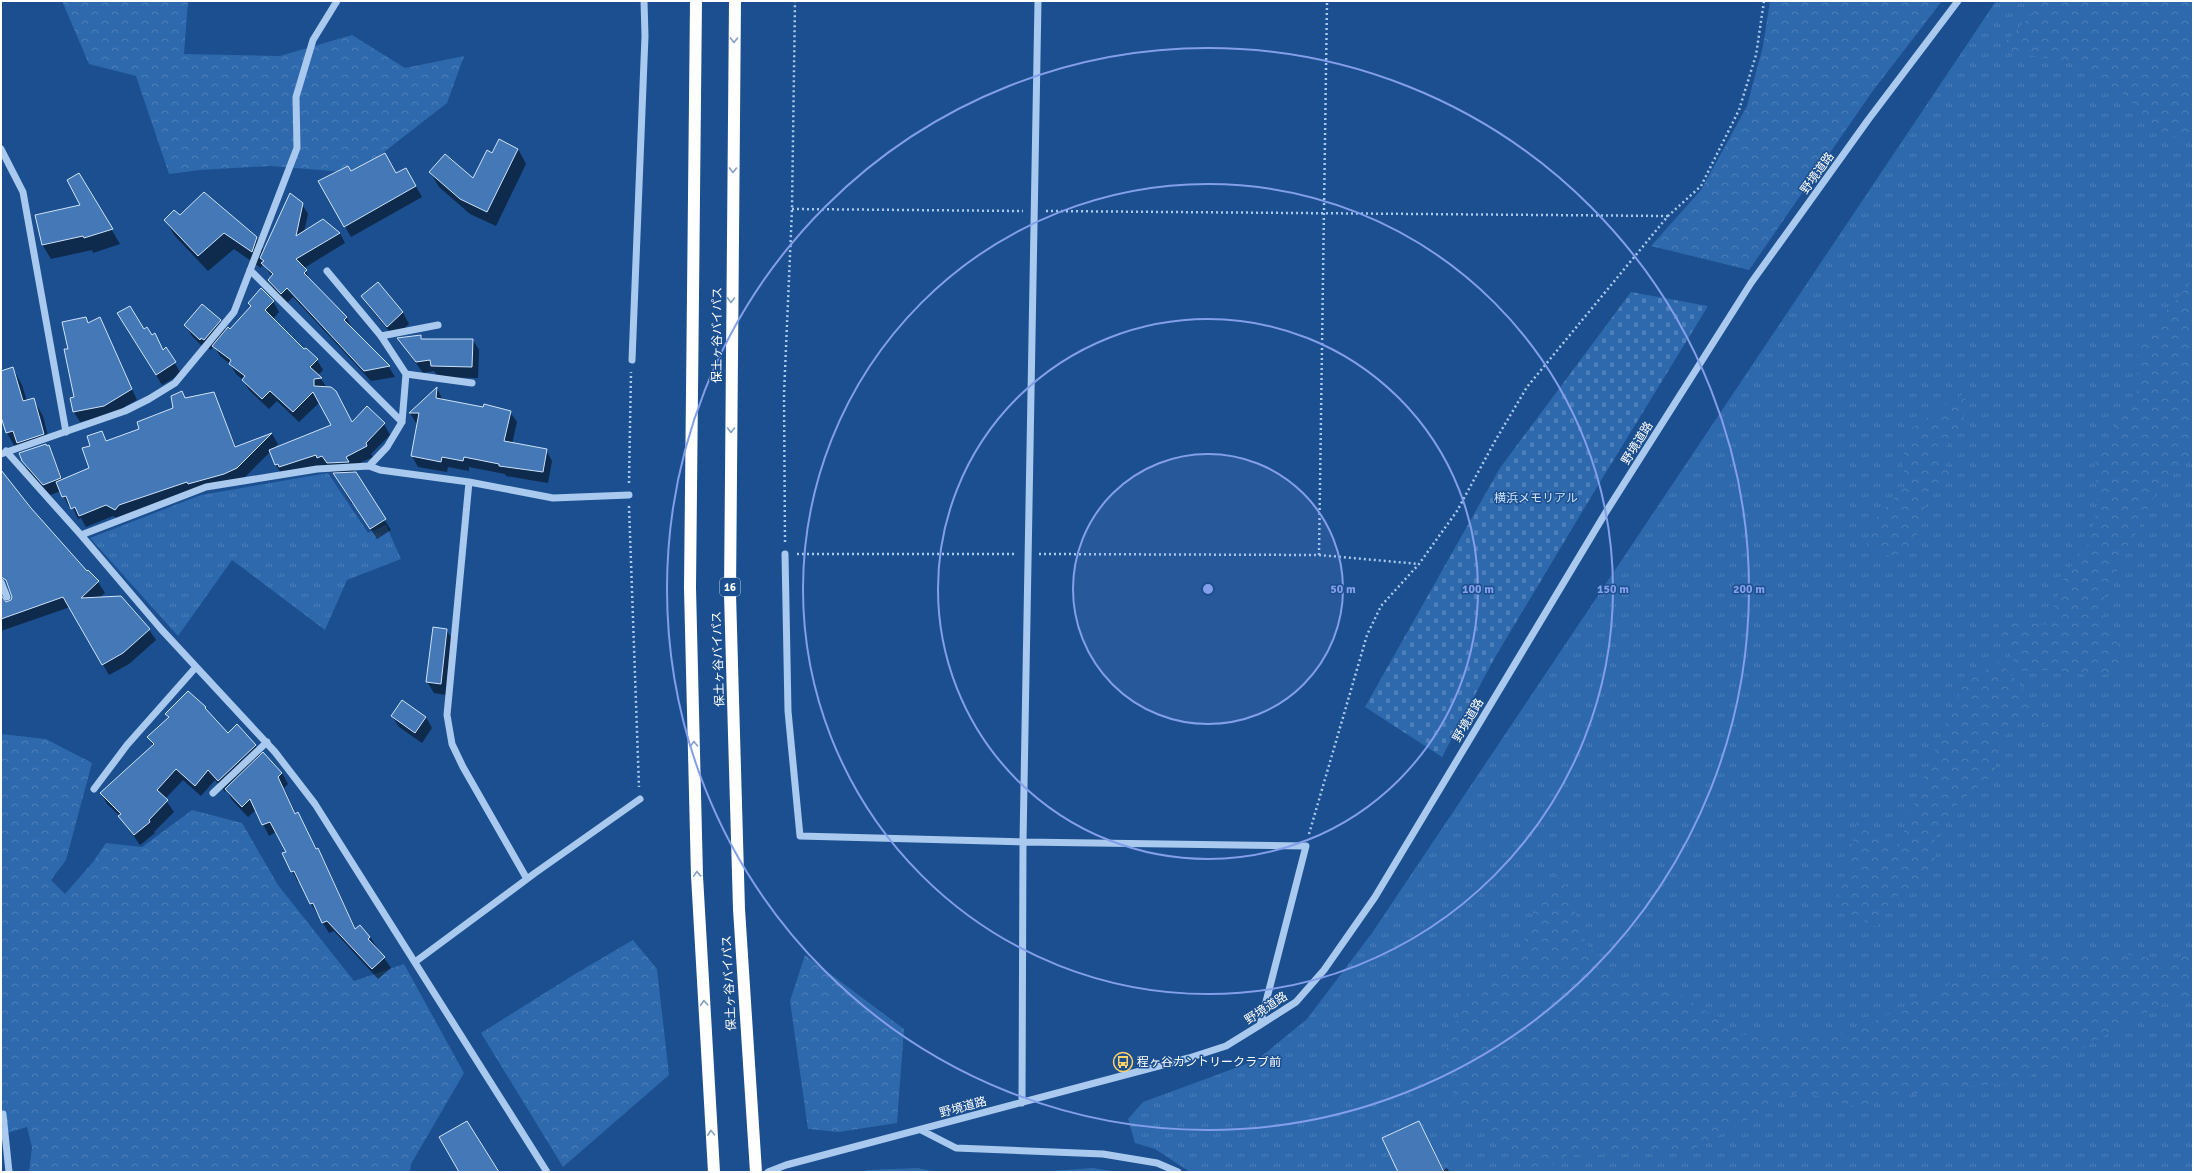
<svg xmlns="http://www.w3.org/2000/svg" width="2194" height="1173" font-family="Signika,'Noto Sans JP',sans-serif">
  <defs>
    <pattern id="grass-tufts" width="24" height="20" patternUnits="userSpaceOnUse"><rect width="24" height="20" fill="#2e69ad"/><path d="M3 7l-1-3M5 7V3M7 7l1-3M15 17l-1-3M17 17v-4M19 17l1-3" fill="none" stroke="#4d80b9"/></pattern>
    <pattern id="forest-crowns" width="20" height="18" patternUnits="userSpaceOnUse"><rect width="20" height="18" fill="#2e69ad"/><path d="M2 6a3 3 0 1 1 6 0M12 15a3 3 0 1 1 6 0" fill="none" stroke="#4d80b9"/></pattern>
    <pattern id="cemetery-stones" width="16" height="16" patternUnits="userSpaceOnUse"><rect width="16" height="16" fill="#2e69ad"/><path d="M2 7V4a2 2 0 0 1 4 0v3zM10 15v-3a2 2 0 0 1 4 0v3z" fill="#4d80b9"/></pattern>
  </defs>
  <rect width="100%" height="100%" fill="#1b4f8f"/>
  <path fill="url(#grass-tufts)" d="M1996,1h197v1171h-1003l-35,-23 -20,-6 -7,-24 15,-17 114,-42 50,-41 65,-86z
    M328,473l40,60 18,-8 15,34 -54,21 -22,50 -93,-70 -54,76 -88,-98 111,-43z"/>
  <path fill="url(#forest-crowns)" d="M62,1h126l-4,53 96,2 72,-21 53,33 59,-12 -17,47 -90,70 -87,-7 -70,4 -31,4 -33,-98 -47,-12z
    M1770,1h172l-70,91 -123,178 -98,-24 50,-56 46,-84 16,-60z
    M2044,1h149v138l-33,-5 -35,-39 -55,-33 -72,-12z
    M2193,280v167l-2,7 -30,28 -61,124 6,17 15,26v23l-28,4 -38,-6 -35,1 -18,-30 -7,-22 52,6 19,-52 23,-30 9,-38 -3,-44 27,-48 15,-19 1,-49z
    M1966,392l-3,32 -22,29 9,22 -23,26 -13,43 -22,14 -26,-13 9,-26 34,-37 -7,-15 2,-18 8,-21z
    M1999,661l21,24 26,40 -28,-6 -18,25 -6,30 -39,32 -20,32v31l-44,32 -14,26 -45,-21 16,-36 9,-50 41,28 31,-85 35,-79z
    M1,734l45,5 46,24 -26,97 -15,20 14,14 28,-32 13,-19 36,4 50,-37 50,13 36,62 76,96 50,-17 60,109 -53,91 -1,8h-381l3,-25 -5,-20 -20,6 -6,-5z
    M1562,873l24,71 41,38 54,12 59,41 49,-3 59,2 111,-54 91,-27 55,-2 66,10 22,-9v49l-21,-2 -150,82 -106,12 -61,14 -56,-16 -112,62 -120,2 -24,17h-6l-35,-31 -41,-33 -21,-40 27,-74 50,-32 19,-58z
    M633,940l24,29 12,106 -106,92 -82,-134 94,-59z
    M805,955l99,74 -7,94 -58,9 -31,-3 -18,-128z
    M918,1168l18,4h-72l3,-2z
    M1093,1168l26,4h-82z"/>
  <path fill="url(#cemetery-stones)" d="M1631,292l77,14 -111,181 -103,172 -52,98 -77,-50 135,-239z"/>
  <path fill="#0007" fill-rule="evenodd" d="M518,149l8,15 -30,62 -26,-12 -31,-27 -9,-15 43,7 20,-25z
    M406,169l16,28 -71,40 -32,-56 32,-8 45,1z
    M79,174l41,70 -27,9 -1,-3 -41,9 -9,-15 40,-38z
    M302,204l6,10 -4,18 36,1 5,10 -41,25 7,14 36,36 5,11 37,38 6,10 -24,4 -78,-84 -6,6 -12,-12 -6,-10 3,-4 -9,-14 -2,5 -27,-19 -26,22 -33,-35 -10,-16 15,-4 77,22 7,13z
    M378,284l25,29 6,11 -15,13 -25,-30 -7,-11z
    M273,301l6,11 -6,7 31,32 13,9 6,10 -5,5 34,48 32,1 6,11 -19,19 2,3 -22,10 40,63 -14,9 -23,-36 -2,1 -23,-38 -5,2 -2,-3 -36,12 -4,-2 -6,-10 -5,-14 -28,28 -13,5 -35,10 -74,27 -8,-5 -27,11 -5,-9 -3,1 -6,-13 -3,1 -8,-16 -11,4 -21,-23 -6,-11 26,-15 14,34 27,-11 1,-23 11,-14 5,10 34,-12 33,-21 11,-10 28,-6 23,54 36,-13 6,10 -6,6 60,-24 -12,-24 -21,20 -22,-21 -8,8 -20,-19 -6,-10 -7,-6 -6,-10 -10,-8 -6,-10 -3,4 -3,-2 -2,2 -14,-14 -7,-11 35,-4 6,10 4,-1 21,-23 -2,-4z
    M86,318l3,6 10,-6 38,82 -27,15 -30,7 -6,-10 1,-14 -6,-48z
    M125,324l27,12 12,15 2,-3 15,26 -19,11z
    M420,336l3,4h50l6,10 -1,28 -40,-1 -4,-6 -11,2 -24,-34z
    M13,369l9,16 5,16 6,-2 10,17 6,24 -33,9 -9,-16 -6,-19v-42zM38,416h2l3,12 -2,1z
    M437,388l6,13 67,11 7,10 -5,22 34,6 6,11 -4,22 -42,-7 -1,-2 -36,-7v4l-21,-4 -1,5 -29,-5 -6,-11 6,-33h-2l-6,-10z
    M1,472l29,37 57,63 1,-1 10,11 7,11 -6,5 21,-1 29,33 7,10 -27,24 -20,11 -39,-68 -69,24v-34l3,5 5,1 4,-5 -12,-32z
    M433,628l13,2 7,10 -7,55 -12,-2 -7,-11z
    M205,708l23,27 9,-10 19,21 5,10 21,17 6,11 -4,4 12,27 28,45 32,70 14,7 21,31 -13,11 -44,-48 -5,2 -18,-29 -11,-23 -2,1 -6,-11 -5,-19 -11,-20 -7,4 -13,-26 -8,7 -16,-17 -6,-10 -1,2 -10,-12 -14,16 -18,-16 -18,19 9,13 -20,20 1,1 -15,12 -21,-30 -12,-11 -6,-11 52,-47 -5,-9 21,-19 -2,-4z
    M392,716l34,1 6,11 -10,15 -23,-16z
    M1419,1122l25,48 3,-2 3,4h-51z"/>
  <path fill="#4478b7" stroke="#cfe3fa" d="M499,139l19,10 -31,63 -27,-13 -31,-27 16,-18 28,24 14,-28 5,3z
    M385,153l11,20 10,-5 10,18 -72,41 -26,-46 30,-15 3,5z
    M79,173l34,56 -29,9 -1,-2 -41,9 -7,-30 45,-10 -13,-25z
    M204,192l53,45 -5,15 -28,-19 -26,23 -34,-36 10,-10 6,5z
    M290,193l13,10 -7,33 27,-17 17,14 -44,26 11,11 -3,3 43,44 -3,3 46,46 -26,5 -77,-83 -6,6 -13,-14 5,-6 -12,-11 3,-2 -4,-3z
    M378,282l25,30 -16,15 -26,-31z
    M261,288l13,13 -9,9 39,39 2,-1 12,11 -8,8 12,11 -8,1v7l17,1 5,4 16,31 15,-16 18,17 -19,20 1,3 -21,11 3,5 -22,1 -5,-7 -5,2 -1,-3 -37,12 -1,-3 -3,1 -6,-15 62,-25 -18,-33 -20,20 -23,-21 -8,8 -20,-19 3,-4 -16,-12 2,-4 -19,-14 16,-19 2,2 21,-23 -3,-3z
    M202,304l19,16 -17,20 -3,-2 -1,2 -16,-15z
    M130,306l14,23 3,-2 5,8 3,-2 8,17 3,-3 10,15 -20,13 -39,-62z
    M86,317l2,6 12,-6 32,72 -28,17 -31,6 -3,-14 4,-1 -10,-48h4l-6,-27z
    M421,335v4h52l-1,28 -41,-1 -1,-6 -14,2 -19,-24z
    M13,367l10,34 11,-3 10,36 -27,9 -4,-12 -7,2 -5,-16v-46z
    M437,387l-1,11 47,9 1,-3 27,7 -7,30 43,8 -4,23 -44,-6v-2l-35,-7 -1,4 -21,-4 -1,5 -30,-6 8,-43h-10z
    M182,391l3,7 29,-6 21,55 37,-14 -35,35 -13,6 -36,10 -1,-2 -68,23 -4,5 -9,-5 -27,11 -4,-9 -4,2 -5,-13 -4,1 -6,-15 33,-14 -7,-20 8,-2 -3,-10 15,-5 4,10 33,-12 -2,-7 36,-14 -2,-12z
    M46,444l1,2 2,-1 12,33 -18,7 -21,-24 -3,-8z
    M1,470l30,38 56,63 1,-1 11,11 -18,17 40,-2 29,33 -27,24 -21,12 -39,-68 -62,22v-24l5,7 5,-2 1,-3 -6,-17 -5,-3z
    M356,472l30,47 -16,10 -37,-56z
    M433,627l14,2 -6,55 -15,-2z
    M188,691l18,16 -1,1 23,25 9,-9 19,21 -38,36 -10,-11 -13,16 -19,-17 -19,21 11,10 -19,20 1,2 -16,13 -16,-19 3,-2 -21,-21 54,-49 -7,-7 22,-20 -4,-3z
    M402,700l24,17 -11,16 -24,-17z
    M263,752l19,21 -4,4 17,37 3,-2 18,37 2,-1 37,81 5,-4 10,12 -2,2 17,18 -13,12 -45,-48 -5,2 -9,-20 -3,1 -16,-33 -3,1 -9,-19 4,-1 -16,-30 -8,3 -12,-26 -8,8 -17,-18z
    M467,1121l32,51h-40l-20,-35z
    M1419,1121l25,51h-46l-16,-34z"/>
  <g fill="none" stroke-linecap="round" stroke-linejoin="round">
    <path stroke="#a9c9ee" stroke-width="2.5" stroke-dasharray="2 3" stroke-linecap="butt" d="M792,209l231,2
      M1046,211l622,5
      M629,483l2,-111
      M629,506l10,281
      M785,542l-1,-148 8,-185 3,-208
      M797,554h219
      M1039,554l280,1 100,9
      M1319,555l8,-554
      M1309,834l58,-199 14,-29 38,-42 38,-53 38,-70 32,-54 141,-171 33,-30 38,-76 17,-55 8,-54"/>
    <path stroke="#a9c9ee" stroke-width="7" d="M1,149l22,43 43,240
      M250,270l152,152
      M327,271l54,65 25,38 -4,48 -15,25 -18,19
      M381,336l57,-11
      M632,360l13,-324 -1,-35
      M406,374l66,9
      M6,451l75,84 80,94 114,123 40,52 232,368
      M1,454l124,-43 24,-12 26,-16 59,-71 63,-164 -1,-51 17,-57 24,-39
      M469,482l-22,233 5,29 11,23 64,112
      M81,535l125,-48 111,-18 52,-3 11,4 89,12 84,16 76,-3
      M785,554l3,157 12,125 223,6 283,4 -46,179
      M1,582l6,15
      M94,789l33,-44 69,-78
      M213,793l54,-51
      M415,962l120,-89 105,-74
      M1022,1103l1,-261 15,-841
      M3,1114l6,58
      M921,1130l35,18 147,6 54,9 21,9
      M768,1172l18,-7 403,-107 37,-12 34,-21 36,-23 28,-32 51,-73 231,-385 145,-229 117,-163 90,-119"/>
    <path stroke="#fff" stroke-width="12" d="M696,1l-6,587 7,288 17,296
      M735,1l-5,593 9,315 17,263"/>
  </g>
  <defs><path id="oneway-chevron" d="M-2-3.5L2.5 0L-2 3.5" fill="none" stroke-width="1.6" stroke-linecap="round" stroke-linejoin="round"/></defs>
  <g stroke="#829ec1">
    <use href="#oneway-chevron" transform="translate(734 40) rotate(91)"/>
    <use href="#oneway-chevron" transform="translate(733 170) rotate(91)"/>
    <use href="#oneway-chevron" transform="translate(731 300) rotate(91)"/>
    <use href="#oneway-chevron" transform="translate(731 430) rotate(90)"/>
    <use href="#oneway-chevron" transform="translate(694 744) rotate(-91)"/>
    <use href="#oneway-chevron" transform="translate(697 874) rotate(-92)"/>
    <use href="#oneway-chevron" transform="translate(704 1003) rotate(-93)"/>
    <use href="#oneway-chevron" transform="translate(711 1133) rotate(-93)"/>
  </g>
  <circle cx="1208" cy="589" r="135" fill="#839eea" fill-opacity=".12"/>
  <g fill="none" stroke="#839eea" stroke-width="2">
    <circle cx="1208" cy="589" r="135"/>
    <circle cx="1208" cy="589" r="270"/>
    <circle cx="1208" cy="589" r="405"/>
    <circle cx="1208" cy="589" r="541"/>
  </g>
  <defs>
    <g id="bus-ring" transform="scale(1)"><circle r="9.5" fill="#1b4f8f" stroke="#ffd166" stroke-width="1.5"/><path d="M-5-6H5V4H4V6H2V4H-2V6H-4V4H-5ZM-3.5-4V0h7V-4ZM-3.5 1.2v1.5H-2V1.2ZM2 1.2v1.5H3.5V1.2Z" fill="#ffd166"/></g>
  </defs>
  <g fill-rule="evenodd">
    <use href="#bus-ring" x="1123" y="1062"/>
  </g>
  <g text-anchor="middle" stroke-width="3" stroke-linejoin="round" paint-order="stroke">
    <rect fill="#1b4f8f" stroke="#bbcadd" stroke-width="1" x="720" y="578" width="20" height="18" rx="3"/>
    <g font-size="11" font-weight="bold" fill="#fff">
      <text x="730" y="591">16</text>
    </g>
    <g font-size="12" fill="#fff" stroke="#1b4f8f">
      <text transform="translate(1817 173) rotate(-54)" y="4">野境道路</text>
      <text transform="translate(717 335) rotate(-90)" y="4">保土ヶ谷バイパス</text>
      <text transform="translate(1637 443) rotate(-58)" y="4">野境道路</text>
      <text transform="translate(718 659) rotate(-92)" y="4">保土ヶ谷バイパス</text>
      <text transform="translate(1468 720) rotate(-59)" y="4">野境道路</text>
      <text transform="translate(729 983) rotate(-93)" y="4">保土ヶ谷バイパス</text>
      <text transform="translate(1266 1008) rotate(-33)" y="4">野境道路</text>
      <text transform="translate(963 1107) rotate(-15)" y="4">野境道路</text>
    </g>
    <g font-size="12" fill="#cfe3fa" stroke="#1b4f8f">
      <text x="1536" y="502">横浜メモリアル</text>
    </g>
    <g font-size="12" fill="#fff" stroke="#1b4f8f" text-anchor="start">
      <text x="1137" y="1066">程ヶ谷カントリークラブ前</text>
    </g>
  </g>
  <circle cx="1208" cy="589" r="6" fill="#839eea" stroke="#1b4f8f" stroke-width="2"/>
  <g font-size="12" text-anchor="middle" font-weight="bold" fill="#839eea" stroke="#1b4f8f" stroke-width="3" stroke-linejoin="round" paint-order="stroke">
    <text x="1343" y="593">50 m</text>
    <text x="1478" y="593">100 m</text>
    <text x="1613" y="593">150 m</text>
    <text x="1749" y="593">200 m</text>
  </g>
  <rect width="2194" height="1173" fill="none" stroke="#ffffff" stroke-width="4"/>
</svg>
